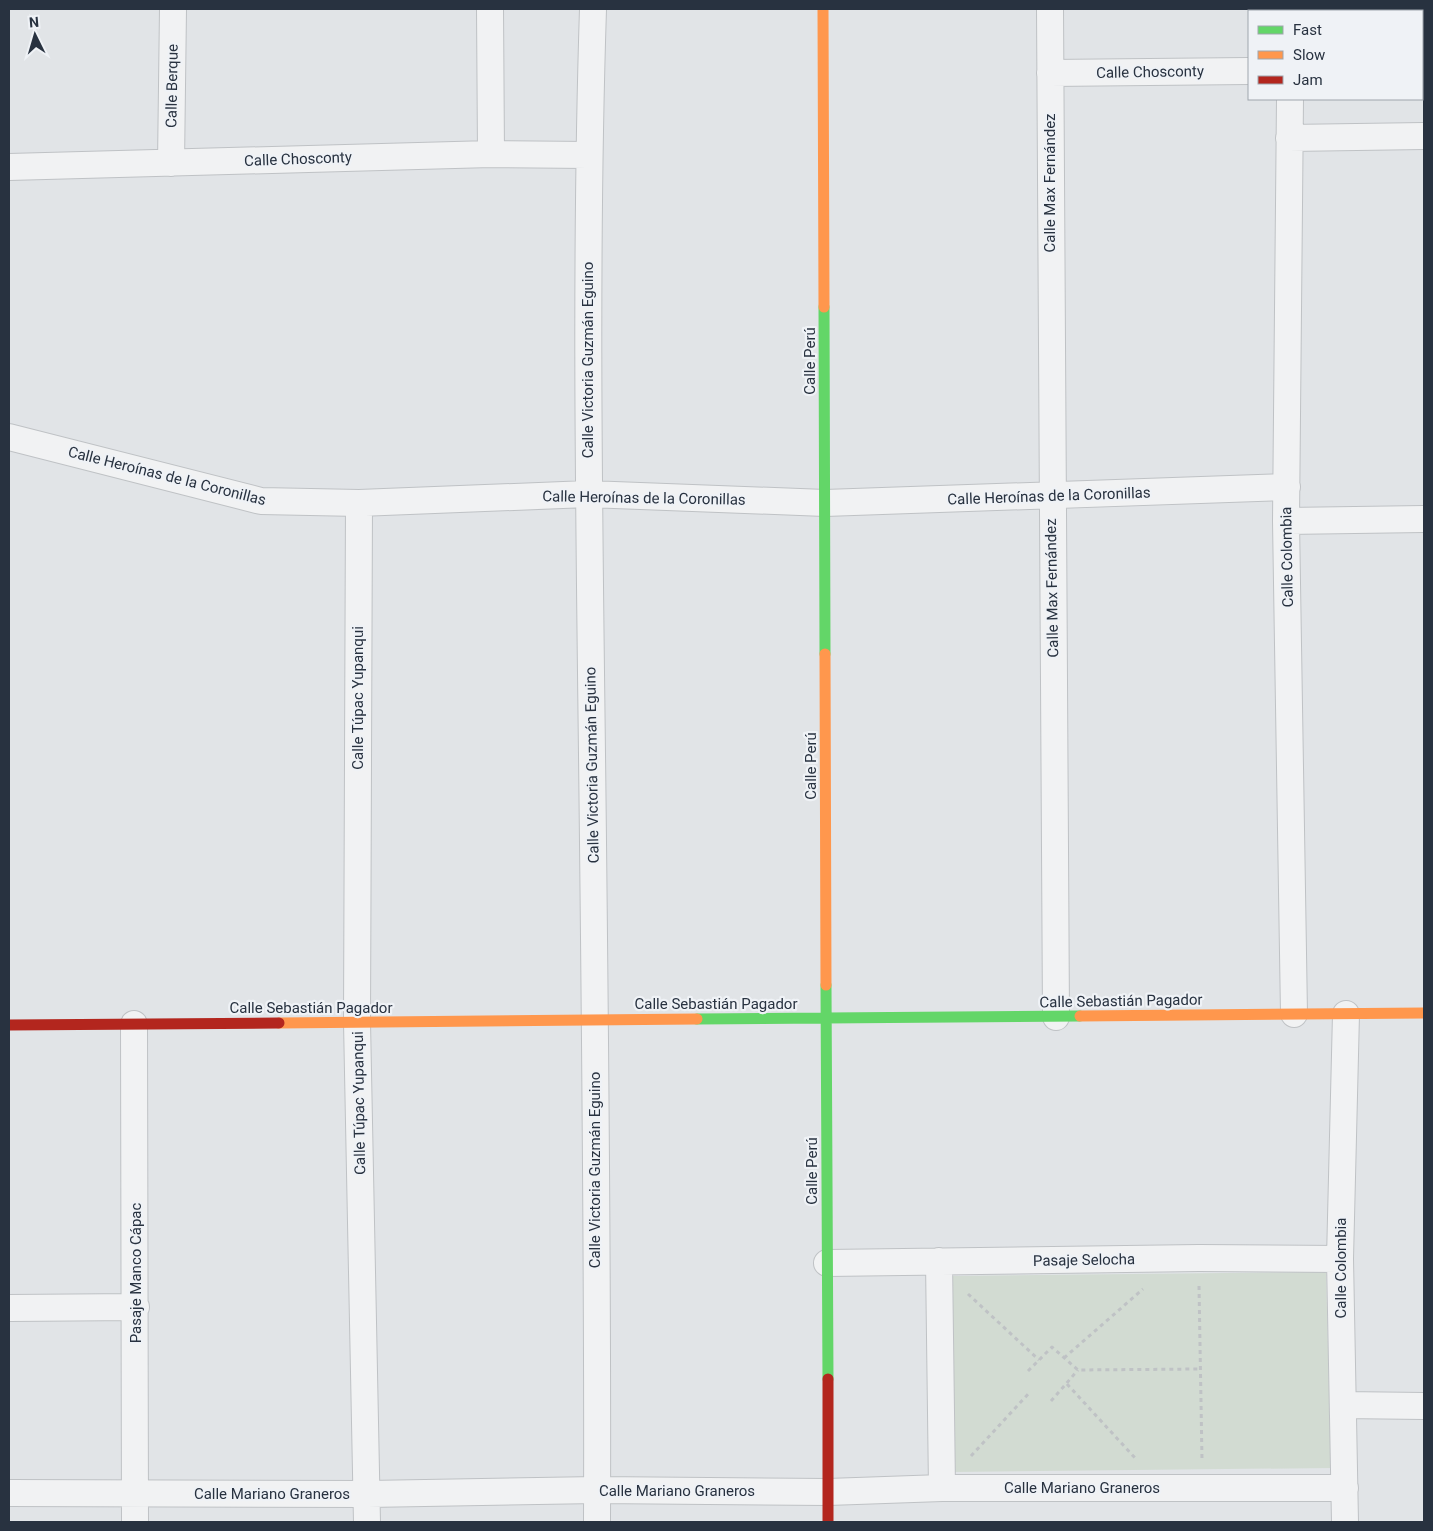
<svg xmlns="http://www.w3.org/2000/svg" width="1433" height="1531" font-family="Roboto,sans-serif">
  <rect width="100%" height="100%" fill="#e1e4e7"/>
  <path fill="#d2dbd2" d="M1326,1272l5,196 -380,4 -2,-196z"/>
  <g fill="none" stroke-linecap="round" stroke-linejoin="round">
    <g stroke="#bfc2c5" stroke-width="28">
      <path id="street" d="M490,9l1,145
        M593,9c-8,248 -4,497 -1,745 3,256 6,512 5,768
        M1050,9l6,1008
        M1291,11v-2
        M1050,73l199,-2
        M1290,99l-4,422 8,493
        M1289,138l135,-2
        M171,163l2,-154
        M9,167l482,-13 97,1
        M9,437l252,64 98,2 229,-9 237,9 462,-16
        M359,503l-2,519 10,500
        M1286,521l138,-2
        M134,1024l1,498
        M939,1261l3,227
        M827,1263l372,-5 141,1
        M9,1308l127,-1
        M1343,1405l81,1
        M9,1493l359,1 229,-4 231,2 114,-4h403
        M1345,1522l-5,-263 6,-245"/>
    </g>
    <path stroke="#bfc2c5" stroke-width="3" stroke-dasharray="4 4" stroke-linecap="butt" d="M1199,1286l3,174
      M968,1294l71,66
      M1064,1358l79,-69
      M1028,1371l24,-24 26,23 122,-1
      M1067,1384l69,75
      M1051,1401l27,-31
      M971,1456l59,-64"/>
    <use href="#street" stroke="#f1f2f3" stroke-width="26"/>
    <path stroke="#63d668" stroke-width="11" d="M824,307l1,347
      M826,985l2,394
      M697,1019l383,-3"/>
    <path stroke="#ff974d" stroke-width="11" d="M823,9l1,298
      M825,654l1,331
      M1080,1016l344,-3
      M279,1023l418,-4"/>
    <path stroke="#b3261e" stroke-width="11" d="M9,1025l270,-2
      M828,1379v143"/>
  </g>
  <g text-anchor="middle" stroke-width="4.5" stroke-linejoin="round" paint-order="stroke">
    <g font-size="15" fill="#283240" stroke="#eff2f6">
      <text transform="translate(1150 72) rotate(-1)" y="5">Calle Chosconty</text>
      <text transform="translate(172 86) rotate(-89)" y="5">Calle Berque</text>
      <text transform="translate(298 159) rotate(-2)" y="5">Calle Chosconty</text>
      <text transform="translate(1050 183) rotate(-90)" y="5">Calle Max Fernández</text>
      <text transform="translate(588 360) rotate(-90)" y="5">Calle Victoria Guzmán Eguino</text>
      <text transform="translate(810 361) rotate(-90)" y="5">Calle Perú</text>
      <text transform="translate(167 476) rotate(14)" y="5">Calle Heroínas de la Coronillas</text>
      <text transform="translate(1049 496) rotate(-2)" y="5">Calle Heroínas de la Coronillas</text>
      <text transform="translate(644 498) rotate(1)" y="5">Calle Heroínas de la Coronillas</text>
      <text transform="translate(1287 557) rotate(-91)" y="5">Calle Colombia</text>
      <text transform="translate(1052 588) rotate(-91)" y="5">Calle Max Fernández</text>
      <text transform="translate(358 698) rotate(-90)" y="5">Calle Túpac Yupanqui</text>
      <text transform="translate(592 765) rotate(-91)" y="5">Calle Victoria Guzmán Eguino</text>
      <text transform="translate(811 766) rotate(-90)" y="5">Calle Perú</text>
      <text transform="translate(1121 1001) rotate(-1)" y="5">Calle Sebastián Pagador</text>
      <text x="716" y="1009">Calle Sebastián Pagador</text>
      <text x="311" y="1013">Calle Sebastián Pagador</text>
      <text transform="translate(359 1103) rotate(-91)" y="5">Calle Túpac Yupanqui</text>
      <text transform="translate(595 1170) rotate(-90)" y="5">Calle Victoria Guzmán Eguino</text>
      <text transform="translate(812 1171) rotate(-90)" y="5">Calle Perú</text>
      <text transform="translate(1084 1260) rotate(-1)" y="5">Pasaje Selocha</text>
      <text transform="translate(1341 1268) rotate(-90)" y="5">Calle Colombia</text>
      <text transform="translate(136 1273) rotate(-90)" y="5">Pasaje Manco Cápac</text>
      <text x="1082" y="1493">Calle Mariano Graneros</text>
      <text x="677" y="1496">Calle Mariano Graneros</text>
      <text x="272" y="1499">Calle Mariano Graneros</text>
    </g>
  </g>
  <rect width="1433" height="1531" fill="none" stroke="#283240" stroke-width="20"/>
  <rect x="1248" y="10" width="175" height="90" fill="#eff2f6" stroke="#9fa5ad"/>
  <rect x="1258" y="26" width="25" height="8" fill="#63d668" stroke="#9fa5ad"/>
  <text x="1293" y="35" font-size="15" fill="#283240">Fast</text>
  <rect x="1258" y="51" width="25" height="8" fill="#ff974d" stroke="#9fa5ad"/>
  <text x="1293" y="60" font-size="15" fill="#283240">Slow</text>
  <rect x="1258" y="76" width="25" height="8" fill="#b3261e" stroke="#9fa5ad"/>
  <text x="1293" y="85" font-size="15" fill="#283240">Jam</text>
  <g transform="translate(35 35) rotate(355)" stroke="#eff2f6" stroke-width="4" paint-order="stroke">
  <path d="M0-4L9 19L0 12L-9 19Z" fill="#283240"/>
  <text y="-8" font-size="14" font-weight="bold" text-anchor="middle" fill="#283240">N</text>
  </g>
</svg>
